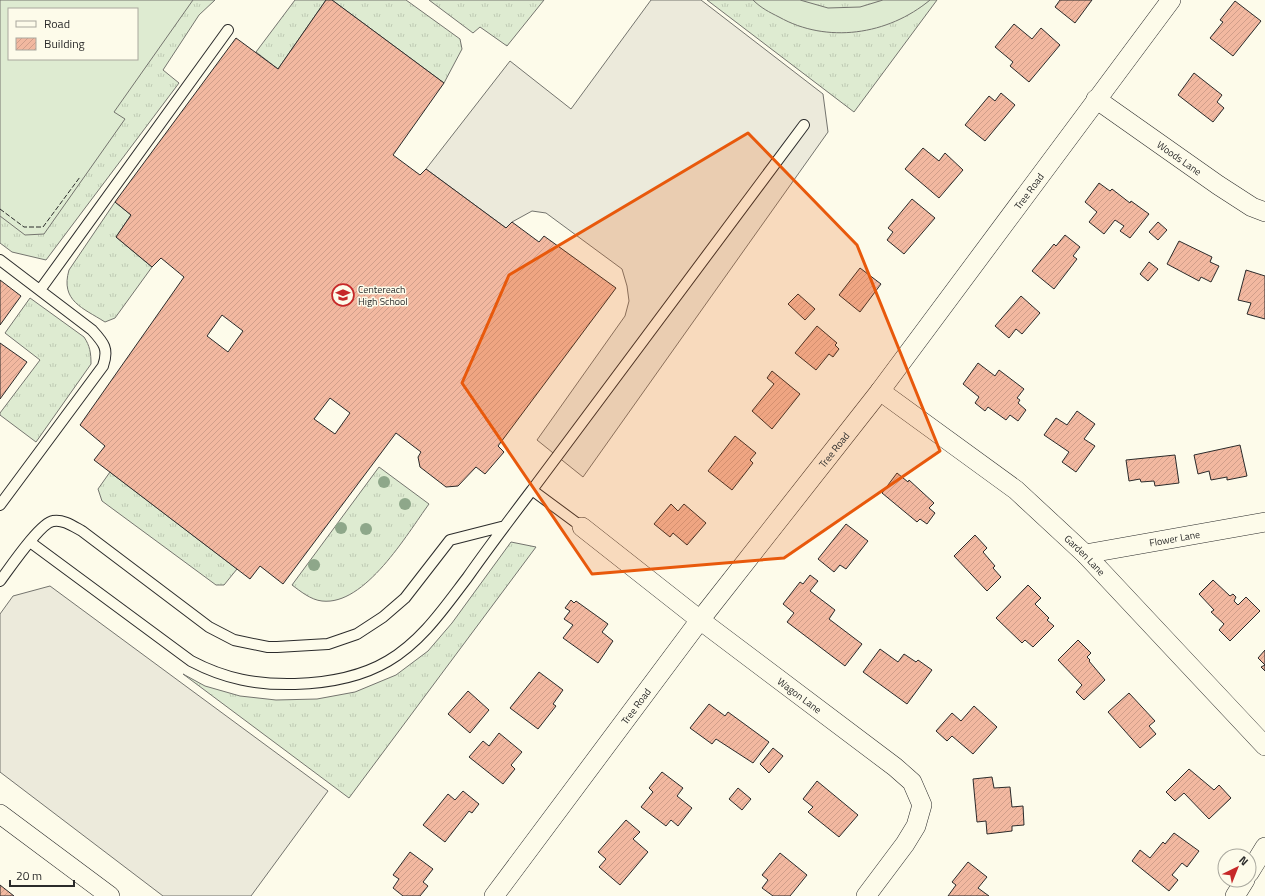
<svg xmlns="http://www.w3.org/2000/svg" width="1265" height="896" font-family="'Titillium Web',sans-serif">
  <defs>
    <pattern id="grass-tufts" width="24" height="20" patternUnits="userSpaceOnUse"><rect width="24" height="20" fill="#deebd1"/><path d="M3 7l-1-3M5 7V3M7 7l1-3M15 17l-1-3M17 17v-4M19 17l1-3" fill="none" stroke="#bfcab4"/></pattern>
    <pattern id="building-hatch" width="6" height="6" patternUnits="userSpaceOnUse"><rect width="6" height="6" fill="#f2b8a0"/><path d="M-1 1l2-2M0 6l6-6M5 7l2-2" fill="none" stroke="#d09e8a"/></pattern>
  </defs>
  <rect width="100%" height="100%" fill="#fdfbea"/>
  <path fill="url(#grass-tufts)" stroke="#74746e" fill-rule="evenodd" d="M0,0h215l-16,15 -36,55 16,13 -133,177 -34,-8 -12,-9zM9,9h128v50h-128z
    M295,0h31l-48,69 -22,-17z
    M332,0h74l54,39 2,10 -18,34z
    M429,0h115l-37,46 -27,-19 -7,6z
    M707,0h230l-83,112z
    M115,202l16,13 -15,22 36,30 -37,51 -10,4c-22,-14 -45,-21 -36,-52z
    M30,298l54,39c6,9 7,16 7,27l-55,78 -36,-27v-2l40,-53 -35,-27z
    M379,467l50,37c-22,30 -64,102 -107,97 -11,-1 -22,-10 -30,-16z
    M110,472l127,97 -13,16h-8l-114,-84 -4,-12z
    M511,542l25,5 -187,251 -166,-124 22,12 35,10 36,4 41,-1 38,-7 41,-17 32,-24 24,-28z"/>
  <path fill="#deebd1" stroke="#74746e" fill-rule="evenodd" d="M0,0h193l-79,112 11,7 -81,115 -19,1 -25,-19zM9,9h128v50h-128z
    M753,0h47l28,8 32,-1 23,-7h47c-42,35 -103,44 -151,17 -10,-5 -18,-9 -26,-17z"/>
  <path fill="#eceadb" stroke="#74746e" d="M651,0h50l122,94 5,38 -245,345 -46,-37 88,-124 4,-15 -2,-15 -5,-17 -76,-56 -14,-2 -20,11 -6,6 -80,-59 84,-108 61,48z
    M50,586l278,205 -77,105h-88l-163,-124v-158l13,-18z"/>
  <path fill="url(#building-hatch)" stroke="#2b2b2b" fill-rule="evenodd" d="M326,0h6l112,83 -51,72 27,20 6,-6 80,59 6,-6 27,20 5,-6 72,52 -118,158 6,6 -19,22 -9,-7 -18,19 -12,1 -26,-20 -2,-10 3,-5 -25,-19 -113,151 -23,-18 -10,13 -156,-119 11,-14 -25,-21 104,-148 -23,-19 -9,9 -36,-30 15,-22 -16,-13 121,-164 42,31zM222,315l21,16 -15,21 -21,-16zM330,398l20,15 -15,21 -21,-15z
    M1060,0h32l-17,23 -20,-16z
    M1235,1l26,20 -28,35 -23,-18 13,-16 -3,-2z
    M1014,24l18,15 9,-11 19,17 -31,37 -19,-16 3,-4 -18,-15z
    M1194,73l28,22 -5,7 7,6 -11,14 -35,-27z
    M1001,93l14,12 -30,36 -20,-16 24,-29 6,5z
    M923,148l16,13 6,-8 18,17 -24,28 -34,-29z
    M1099,183l11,8 2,-2 18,14 1,-2 18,13 -19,24 -10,-7 4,-5 -9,-6 -11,14 -15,-12 8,-10 -12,-10z
    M912,199l23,19 -31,36 -17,-14 6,-8 -5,-4z
    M1158,222l9,8 -9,10 -9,-8z
    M1065,235l15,12 -7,9 4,3 -23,30 -22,-18 22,-27 2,2z
    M1179,241l33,16 -2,5 9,4 -8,16 -10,-5 -2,4 -32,-17z
    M1149,262l9,7 -10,12 -8,-7z
    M860,268l21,16 -21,28 -21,-17z
    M1246,270l19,6v43l-18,-5 4,-11 -13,-3z
    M0,280l21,16 -21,29z
    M798,294l17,15 -10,11 -17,-16z
    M1021,296l19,17 -18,21 -6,-5 -7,9 -14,-12z
    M817,326l20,17 -2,2 4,4 -6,8 -4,-3 -13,16 -21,-17z
    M0,343l27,19 -27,37z
    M978,363l17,13 4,-6 25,19 -7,9 3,2 -2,3 8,7 -8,11 -8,-6 -4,5 -18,-13 -3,4 -10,-8 4,-6 -16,-13z
    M772,371l28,23 -28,35 -20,-18 22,-27 -7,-6z
    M1077,411l18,13 -11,15 11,7 -19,26 -14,-10 7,-10 -25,-17 12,-17 11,7z
    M735,436l21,17 -6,7 3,3 -21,27 -24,-19z
    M1240,445l7,31 -20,4v-3l-16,3 -2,-9 -11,3 -4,-19z
    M1175,455l4,28 -24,3 -1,-5 -13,1 -1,-3 -11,2 -3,-21z
    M897,473l11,9 1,-2 25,23 -5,5 6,5 -8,11 -7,-5 -3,3 -35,-29z
    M671,504l7,7 6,-7 22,19 -19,22 -14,-12 -3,4 -16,-13z
    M846,524l22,17 -22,28 -6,-4 -6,7 -16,-13z
    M975,535l12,13 -4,4 12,14 -2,2 8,9 -14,14 -33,-35z
    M810,575l8,6 -8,10 25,19 -6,9 33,25 -17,22 -58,-44 7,-9 -11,-9 17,-22 3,2z
    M1213,580l17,16 3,-2 3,3 -2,4 4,4 8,-8 14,14 -30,30 -11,-11 5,-6 -13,-12 3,-2 -15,-16z
    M1028,585l13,13 -6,6 14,14 -2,2 7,6 -21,21 -8,-7 -3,3 -26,-25z
    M571,600l3,3 2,-2 32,23 -6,8 11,9 -15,22 -35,-25 10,-13 -9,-6 6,-8 -5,-3z
    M1078,640l13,13 -4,4 3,3 -1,1 16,19 -21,20 -8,-8 6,-7 -24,-25z
    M880,649l18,13 6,-8 12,8 2,-2 14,10 -25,34 -44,-32z
    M1265,650v21l-4,-4 4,-2 -7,-7z
    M539,672l24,18 -10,14 3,2 -18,23 -28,-21z
    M468,691l21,19 -19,23 -22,-19z
    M1129,693l26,28 -6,5 7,8 -16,14 -32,-36z
    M709,704l16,12 3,-4 41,30 -16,21 -37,-24 -4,5 -22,-16z
    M974,706l23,21 -24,27 -21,-18 -5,5 -11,-10 16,-18 9,8z
    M499,733l23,19 -11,13 4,4 -12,15 -34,-27 14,-16 6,5z
    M773,748l10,8 -14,17 -9,-9z
    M1189,769l25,21 5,-5 12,13 -22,21 -25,-26 -9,8 -9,-9z
    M662,772l21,16 -6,8 15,12 -14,18 -7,-6 -5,6 -25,-19 12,-15 -4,-4z
    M992,777l2,11 16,-1 2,20 11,-1 1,19 -12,1v5l-25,3 -1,-13 -9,1 -4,-43z
    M817,781l41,34 -19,22 -31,-25 5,-5 -10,-8z
    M738,788l13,11 -9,11 -13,-11z
    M463,791l16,13 -7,9 -3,-2 -24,31 -22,-17 25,-31 7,6z
    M626,820l14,12 -7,7 15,13 -28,33 -21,-18 7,-8 -8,-7z
    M1174,833l25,18 -12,16 -5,-4 -10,12 6,5 -9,11 -37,-30 8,-11 10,8 13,-16 2,2z
    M410,852l23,17 -10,13 5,4 -8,10h-17l-10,-8 6,-9 -6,-4z
    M780,853l27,22 -17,21h-17l-11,-8 6,-8 -6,-5z
    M968,862l19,15 -9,11 11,8h-41l8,-11 -4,-3z
    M0,885l14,11h-14z"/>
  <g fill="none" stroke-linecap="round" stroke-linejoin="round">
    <g stroke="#2b2b2b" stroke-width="12">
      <path id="service" d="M0,260l92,70c12,13 17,19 11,36l-103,139
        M40,290l188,-260
        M532,490l272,-365
        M30,542l161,119c34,18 66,24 104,23 32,-1 66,-7 93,-23 34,-20 56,-53 79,-83 21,-30 43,-59 65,-88l50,37
        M0,581c9,-12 40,-58 53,-60 10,-2 20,5 29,10l127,96 25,13 34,7h9l51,-3 29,-10 26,-17 22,-19 45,-58 55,-14"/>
    </g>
    <g stroke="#2b2b2b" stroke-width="20">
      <g id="minor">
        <path id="s1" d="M1096,99l122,86 34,22 13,5"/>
        <path id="s2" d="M880,391l136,99 69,64 180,192"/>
        <path id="s3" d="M582,527l118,93 195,147 17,15 10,23 -6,21 -11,18 -39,52"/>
        <path id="s4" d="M1085,554l180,-32"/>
        <path d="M0,814l110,82"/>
        <path d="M1249,873l16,-26"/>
        <path id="s5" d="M494,896l206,-276 180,-229 291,-391"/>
        <path d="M1235,896l10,-16"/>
      </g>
    </g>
    <use href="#service" stroke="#fdfbea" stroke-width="10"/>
    <use href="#minor" stroke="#fdfbea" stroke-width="19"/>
    <path stroke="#2b2b2b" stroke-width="1" stroke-dasharray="5 2" stroke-linecap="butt" d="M0,209l24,18h19l37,-50"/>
  </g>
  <g fill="#8ea78a">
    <circle cx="384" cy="482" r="6"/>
    <circle cx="405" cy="504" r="6"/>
    <circle cx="341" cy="528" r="6"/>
    <circle cx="366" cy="529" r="6"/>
    <circle cx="314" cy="565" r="6"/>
  </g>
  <path fill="#e8590c" fill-opacity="0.2" stroke="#e8590c" stroke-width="3" stroke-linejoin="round" d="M748,133l109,112 83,206 -156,107 -192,16 -130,-191 47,-108z"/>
  <defs>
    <g id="school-ring" transform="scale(1.15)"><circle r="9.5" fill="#fdfbea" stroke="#c62828" stroke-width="1.5"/><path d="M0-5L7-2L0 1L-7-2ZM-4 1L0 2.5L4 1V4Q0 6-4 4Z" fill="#c62828"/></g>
  </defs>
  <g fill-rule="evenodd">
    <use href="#school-ring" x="343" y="295"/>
  </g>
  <g text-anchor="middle" stroke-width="3" stroke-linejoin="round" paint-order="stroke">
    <g font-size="10" fill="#2b2b2b" stroke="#fdfbea">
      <text dy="4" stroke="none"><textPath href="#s1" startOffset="102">Woods Lane</textPath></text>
      <text dy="4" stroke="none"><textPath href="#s5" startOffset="885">Tree Road</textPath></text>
      <text dy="4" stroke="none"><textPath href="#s5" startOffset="561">Tree Road</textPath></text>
      <text dy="4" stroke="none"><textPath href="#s4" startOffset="91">Flower Lane</textPath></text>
      <text dy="4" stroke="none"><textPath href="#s2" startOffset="263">Garden Lane</textPath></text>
      <text dy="4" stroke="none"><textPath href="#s3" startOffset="275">Wagon Lane</textPath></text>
      <text dy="4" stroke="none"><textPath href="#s5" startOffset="237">Tree Road</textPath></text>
    </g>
    <g font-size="10" fill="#2b2b2b" stroke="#fdfbea" text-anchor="start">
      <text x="358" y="293">Centereach<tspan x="358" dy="12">High School</tspan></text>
    </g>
  </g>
  <rect x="8" y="8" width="130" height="52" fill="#fdfbea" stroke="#a9a89e"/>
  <rect x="16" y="21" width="20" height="6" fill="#fdfbea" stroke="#a9a89e"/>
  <text x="44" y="28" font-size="12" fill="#2b2b2b">Road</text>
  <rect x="16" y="38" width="20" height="12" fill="url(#building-hatch)" stroke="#a9a89e"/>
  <text x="44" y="48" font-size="12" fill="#2b2b2b">Building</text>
  <g transform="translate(1237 868) rotate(43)"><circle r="19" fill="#fdfbea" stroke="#a9a89e"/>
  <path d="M0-3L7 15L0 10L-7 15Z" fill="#c62828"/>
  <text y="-6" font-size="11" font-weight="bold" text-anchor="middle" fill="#2b2b2b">N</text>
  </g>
  <path d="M10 880v6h64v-6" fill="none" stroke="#2b2b2b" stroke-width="2"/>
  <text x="16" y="880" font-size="12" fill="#2b2b2b" stroke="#fdfbea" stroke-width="3" paint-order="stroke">20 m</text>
</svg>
